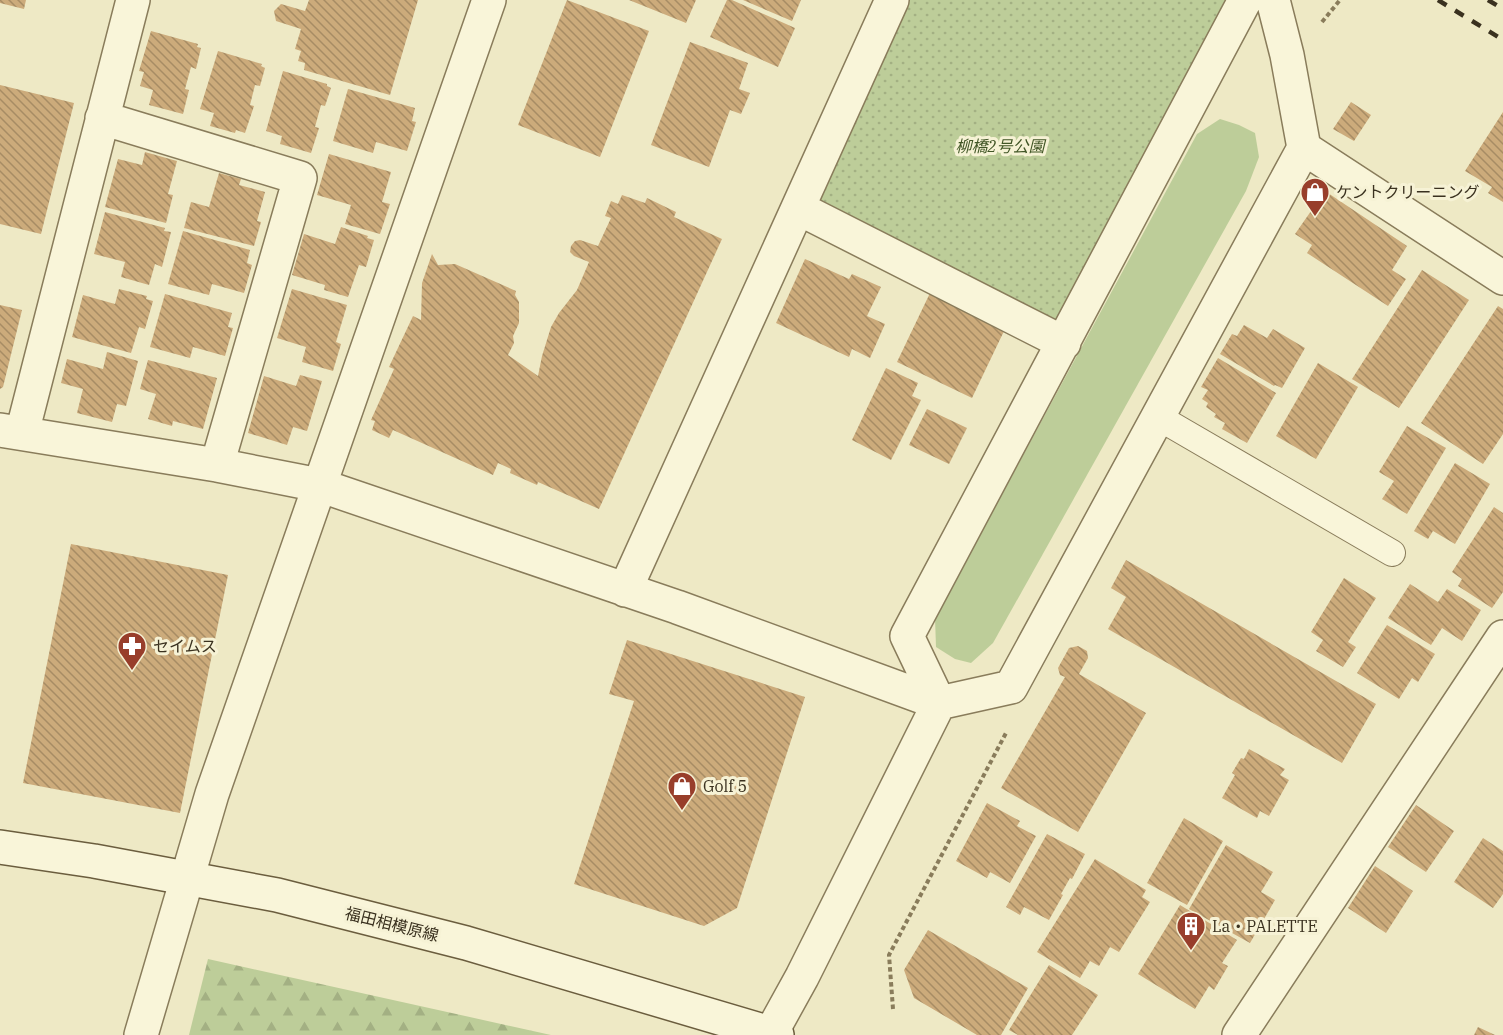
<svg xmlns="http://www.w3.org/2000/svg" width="1503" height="1035" font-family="'IBM Plex Serif','Noto Sans JP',serif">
  <defs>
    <pattern id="forest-firs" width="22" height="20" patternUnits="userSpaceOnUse" patternTransform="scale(1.5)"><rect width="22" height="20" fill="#bdcd99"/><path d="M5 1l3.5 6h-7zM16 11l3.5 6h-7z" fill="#a3b083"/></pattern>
    <pattern id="park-dots" width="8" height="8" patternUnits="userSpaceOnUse" patternTransform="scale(1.5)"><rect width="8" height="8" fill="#bdcd99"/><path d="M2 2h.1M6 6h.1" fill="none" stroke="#a3b083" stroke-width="1.8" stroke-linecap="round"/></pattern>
    <pattern id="building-back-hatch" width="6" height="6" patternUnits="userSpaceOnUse" patternTransform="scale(1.5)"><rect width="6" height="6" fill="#ccab7b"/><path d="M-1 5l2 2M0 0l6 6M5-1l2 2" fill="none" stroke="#a78c64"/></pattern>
  </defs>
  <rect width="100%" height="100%" fill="#eee9c5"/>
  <path fill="#bdcd99" d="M1220,119l19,6 16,8 4,24 -13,34 -253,452 -22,20 -16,-4 -19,-12 -1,-29 262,-484z"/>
  <path fill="url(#forest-firs)" d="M208,959l343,76h-362z"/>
  <path fill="url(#park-dots)" d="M892,0h353l-181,343 -266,-135z"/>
  <path fill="url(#building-back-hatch)" d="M0,0h26l-2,9 -24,-6z
    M309,0h109l-28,95 -86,-25 1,-7 -7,-2 3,-10 -6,-2 6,-20 -25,-8 -2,-10 7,-7 24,7z
    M567,0l82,31 -49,126 -82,-32z
    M629,0h67l-10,23z
    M727,0h5l63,28 -17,39 -68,-30z
    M743,0h58l-9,21z
    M151,31l47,13 -1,3 4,1 -5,21 -5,-2 -6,22 4,1 -6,24 -34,-9 4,-15 -13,-4 4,-14 -5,-1z
    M690,42l58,21 -9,26 11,4 -9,21 -11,-4 -21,57 -58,-22z
    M218,51l44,13 -1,2 4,2 -5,18 -5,-1 -5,20 4,1 -9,27 -9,-3 -1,3 -25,-7 4,-13 -14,-4z
    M283,71l44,13v2l4,2 -6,18 -4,-1 -6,22 4,1 -8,25 -31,-9 2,-8 -16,-5z
    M0,85l74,18 -33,131 -41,-10z
    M348,89l67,19 -3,13 4,1 -9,29 -31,-9 -3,11 -40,-12z
    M1351,102l20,13 -17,26 -21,-12z
    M1503,112v90l-15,-9 4,-6 -27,-16z
    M145,152l32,9 -9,33 5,1 -7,28 -61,-16 13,-48 24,6z
    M329,154l62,18 -9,30 8,2 -10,30 -35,-10 6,-19 -34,-10z
    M219,173l22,6 -2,6 26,7 -8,29 4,1 -7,24 -70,-18 7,-26 18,5z
    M1325,191l82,55 -15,24 14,9 -18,27 -81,-53 5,-8 -17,-11z
    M622,195l23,8 2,-5 29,14 -2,5 48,22 -123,270 -61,-27 -1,3 -27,-12 1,-4 -13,-6 -5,12 -100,-45 -4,8 -17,-8 3,-9 -4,-1 23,-51 -5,-2 24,-51 8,4 1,-37 10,-29 6,11 17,-1 61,27 -1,4 4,7v21l-6,13 1,7 -6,12 30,21 4,-20 9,-29 8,-14 18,-23 12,-28 -15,-6 -4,-4 1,-6 4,-5 5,-1 18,6 13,-28 -6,-2 6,-15 7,3z
    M105,212l60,16 -1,3 7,1 -9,35 -7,-3 -6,21 -28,-8 4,-15 -31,-8z
    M341,227l27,9 -1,2 7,2 -8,27 -7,-2 -11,32 -24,-7 1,-5 -33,-10 12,-41 31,10z
    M183,231l67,19 -3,13 5,2 -8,28 -32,-9 -3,11 -41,-11z
    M805,259l44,20 3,-5 29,13 -14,29 18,8 -15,34 -18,-9 -3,8 -73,-34z
    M1422,270l47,30 -70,108 -47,-29z
    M119,289l28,7 -1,3 7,2 -8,28 -6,-2 -8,26 -59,-16 11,-42 32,9z
    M292,289l55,16 -11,37 5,2 -8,27 -31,-9 4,-15 -29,-9z
    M930,293l75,36 -33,69 -75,-36z
    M165,294l67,19 -4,14 5,1 -8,28 -32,-9 -3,11 -40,-11z
    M0,305l22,5 -19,77 -3,2z
    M1498,306l5,3v125l-20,30 -62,-41z
    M1244,325l23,13 6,-9 32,19 -23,40 -7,-3 -1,1 -54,-32 12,-20 5,2z
    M107,352l31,9 -12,45 -9,-2 -5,18 -35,-9 6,-24 -22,-6 6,-24 36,10z
    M1218,358l58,35 -29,50 -25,-14 3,-6 -11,-6 2,-3 -10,-7 2,-4 -6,-4 6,-9 -7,-3z
    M148,360l69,18 -14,51 -30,-8 -1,5 -24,-7 8,-25 -16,-5z
    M1318,363l40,24 -42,72 -40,-23z
    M886,368l32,15 -6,13 9,4 -30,60 -39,-20z
    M300,375l22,6 -15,50 -14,-4 -6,18 -39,-12 16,-57 32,10z
    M927,409l40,19 -18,36 -40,-19z
    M1407,426l39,22 -39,66 -25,-15 12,-18 -15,-9z
    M1455,463l35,21 -35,60 -22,-13 -5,8 -14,-8z
    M1494,507l9,6v79l-11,16 -34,-22 4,-7 -10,-7z
    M71,544l157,31 -48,238 -157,-30z
    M1126,560l250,144 -34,59 -234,-134 18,-32 -15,-9z
    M1344,578l32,20 -28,44 8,5 -13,20 -27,-16 7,-11 -12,-8z
    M1410,584l28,18 9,-13 34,21 -19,31 -20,-13 -11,17 -43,-27z
    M1387,625l48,29 -17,28 -6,-4 -13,21 -42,-26z
    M627,640l178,57 -68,211 -33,18 -130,-42 60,-183 -25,-7z
    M1078,646l9,5 1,7 -9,16 67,39 -68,119 -77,-44 64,-111 -5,-2 -2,-7 11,-20z
    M1249,749l36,20 -5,6 9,5 -20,36 -9,-5 -3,7 -35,-20 13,-23 -3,-2 9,-15 3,1z
    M987,803l33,18 -3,5 19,10 -26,47 -20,-11 -3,6 -31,-17z
    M1416,805l38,26 -28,41 -38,-25z
    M1184,818l39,23 -36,64 -40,-22z
    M1047,834l38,20 -13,25 -2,-1 -9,16 2,1 -14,25 -25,-13 -4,8 -14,-8z
    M1483,838l20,13v43l-10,14 -39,-26z
    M1226,845l47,27 -12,20 14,8 -25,43 -61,-34z
    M1095,859l51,31 -4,7 8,5 -31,50 -9,-5 -11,19 -9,-5 -10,17 -43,-26z
    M1375,866l38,25 -27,42 -38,-25z
    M1180,905l57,35 -15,23 6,3 -14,24 -5,-4 -14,23 -57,-35z
    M928,930l100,58 -27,47h-24l-63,-37 -10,-28z
    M1049,965l49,30 -26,40h-54l-9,-5z
    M1478,1027l17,8h-21z"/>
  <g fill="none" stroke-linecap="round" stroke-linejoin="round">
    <g stroke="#897c5b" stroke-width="28">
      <path id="lane" d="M1158,417l234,136"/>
    </g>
    <g stroke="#897c5b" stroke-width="36">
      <path id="street" d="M1245,0l-338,636 32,67 72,-16 293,-539
        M1273,0l14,55 17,93 199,130
        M102,118l198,60 -83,287
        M798,208l266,135
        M0,430l217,35 102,20 358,122 262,96 -137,274 -32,58
        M22,433l111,-433
        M625,590l267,-590
        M141,1035l71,-241 277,-794
        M1239,1035l264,-398"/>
    </g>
    <g stroke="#6b5d3e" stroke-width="36">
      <path id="secondary" d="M0,847l94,14 183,34 189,48 311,92"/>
    </g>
    <path stroke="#897c5b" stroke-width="4" stroke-dasharray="4.5 3" stroke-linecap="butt" d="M1322,22l18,-22
      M893,1009l-4,-54 117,-222"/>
    <use href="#lane" stroke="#f9f5d9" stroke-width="26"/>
    <use href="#street" stroke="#f9f5d9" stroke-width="33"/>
    <use href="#secondary" stroke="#f9f5d9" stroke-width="33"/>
    <path stroke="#3a311f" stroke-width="4.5" stroke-dasharray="10 10" stroke-linecap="butt" d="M1438,0l65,40
      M1488,0l15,9"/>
  </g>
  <defs>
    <g id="shop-pin" transform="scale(1.5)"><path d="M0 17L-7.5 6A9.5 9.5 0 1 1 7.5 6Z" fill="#983e2b" stroke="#f6f2d5"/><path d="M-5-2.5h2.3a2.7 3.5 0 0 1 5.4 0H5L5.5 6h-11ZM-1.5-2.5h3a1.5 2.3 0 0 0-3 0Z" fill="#fff"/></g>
    <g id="pharmacy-pin" transform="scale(1.5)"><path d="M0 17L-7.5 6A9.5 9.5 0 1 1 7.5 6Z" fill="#983e2b" stroke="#f6f2d5"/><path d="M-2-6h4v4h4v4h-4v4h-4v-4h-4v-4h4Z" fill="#fff"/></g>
    <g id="building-pin" transform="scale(1.5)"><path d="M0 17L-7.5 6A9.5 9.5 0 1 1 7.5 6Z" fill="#983e2b" stroke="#f6f2d5"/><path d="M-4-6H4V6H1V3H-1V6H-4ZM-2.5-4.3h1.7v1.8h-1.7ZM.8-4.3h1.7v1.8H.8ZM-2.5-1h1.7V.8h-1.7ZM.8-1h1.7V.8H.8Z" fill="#fff"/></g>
  </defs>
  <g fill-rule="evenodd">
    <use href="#shop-pin" x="1315" y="192"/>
    <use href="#pharmacy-pin" x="132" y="646"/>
    <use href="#shop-pin" x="682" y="786"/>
    <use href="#building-pin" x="1191" y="926"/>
  </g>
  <g text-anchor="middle" stroke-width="6" stroke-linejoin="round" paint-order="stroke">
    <g font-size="16" font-style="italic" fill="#415626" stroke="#f6f2d5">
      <text x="1000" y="152">柳橋2号公園</text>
    </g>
    <g font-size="16" fill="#3a311f" stroke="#f6f2d5" text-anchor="start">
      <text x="1336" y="198">ケントクリーニング</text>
      <text x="153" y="652">セイムス</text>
      <text x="703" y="792">Golf 5</text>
      <text x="1212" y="932">La・PALETTE</text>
    </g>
    <g font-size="16" fill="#3a311f" stroke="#f6f2d5">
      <text transform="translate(392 924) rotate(14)" y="6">福田相模原線</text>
    </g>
  </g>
</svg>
